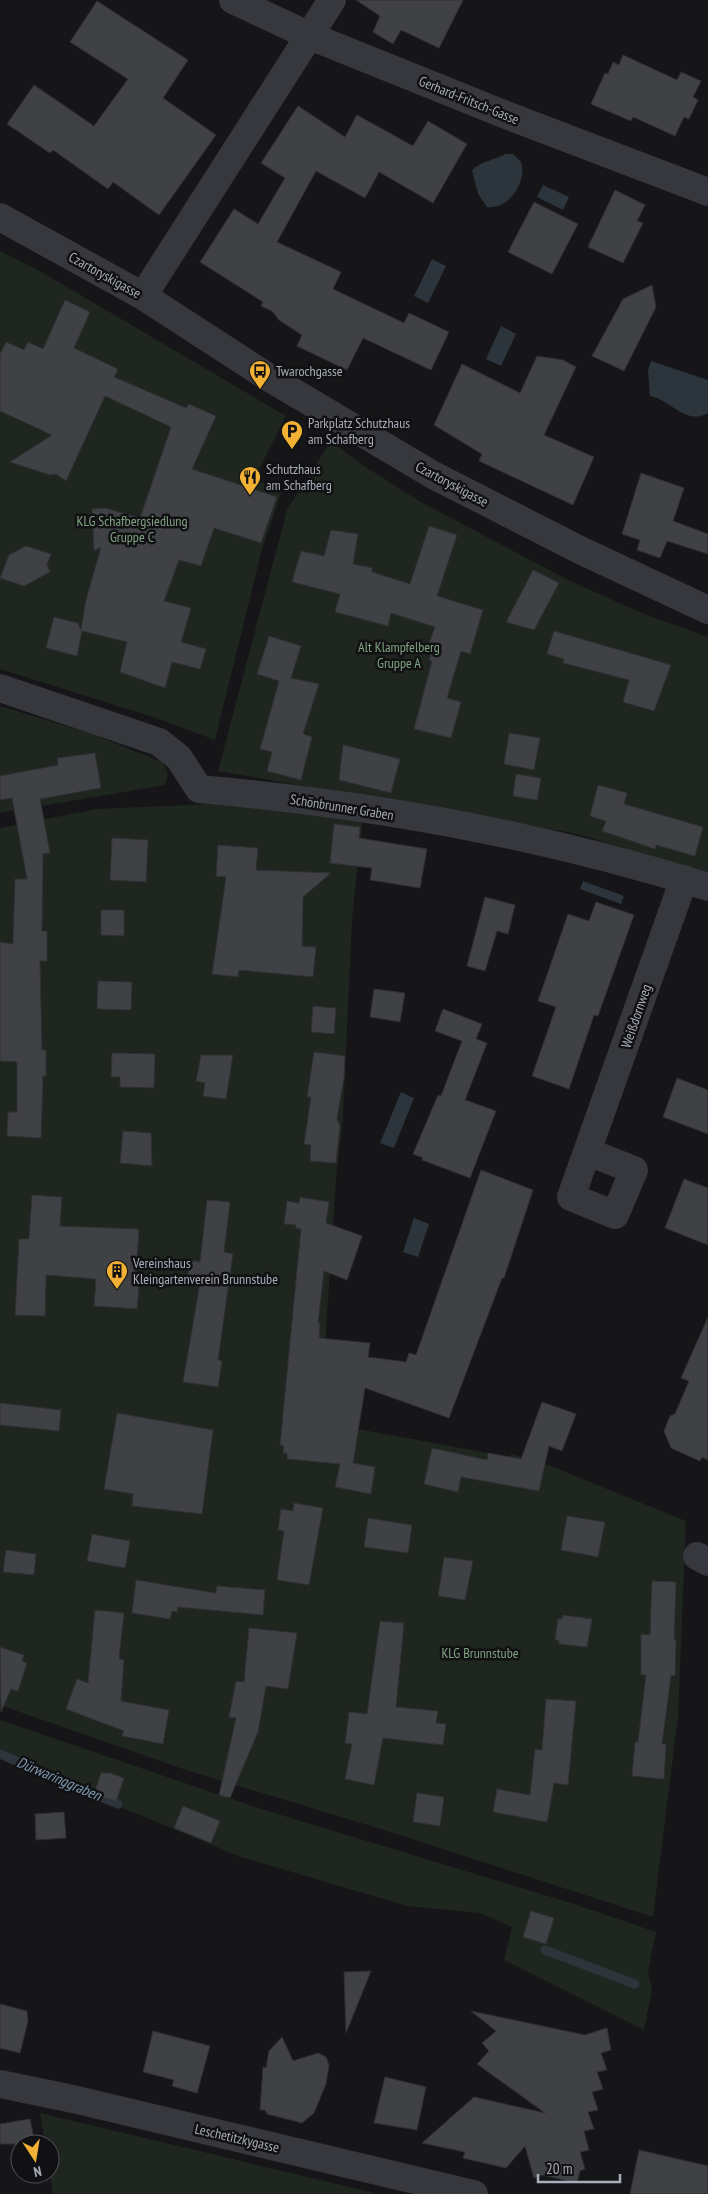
<svg xmlns="http://www.w3.org/2000/svg" width="708" height="2194" font-family="'PT Sans Narrow',sans-serif">
  <rect width="100%" height="100%" fill="#161618"/>
  <path fill="#1e261f" d="M0,251l43,22 243,143 -32,63 28,12 -20,58 -47,191 -62,-23 -153,-48z
    M331,441l30,23 58,37 151,80 74,33 64,23v237l-130,-40 -360,-63 69,-261z
    M0,706l92,28 70,28 6,11 -3,12 -165,28z
    M276,801l87,15 -11,104 -9,198 -7,60 -16,244 190,35 2,-3 41,13 133,54 -8,196 -25,200 -269,-87 -201,-61 -183,-64v-877l97,-19z
    M0,1720l258,88 313,95 85,29 -8,40 4,17 -8,41 -140,-70 8,-33 -32,-14 -73,-7 -166,-49 -241,-100z
    M40,2113l339,81h-326l-3,-20v-30h-5z"/>
  <path fill="#2c353c" d="M506,154h7c4,4 9,7 9,13 3,18 -15,43 -35,40l-9,-13 -6,-24c10,-9 22,-10 34,-16z
    M543,185l26,12 -6,13 -26,-13z
    M432,259l14,7 -18,37 -14,-7z
    M501,326l15,8 -15,32 -15,-7z
    M651,361l57,19v33c-22,13 -37,-13 -58,-17l-2,-25z
    M583,881l41,15 -3,8 -41,-15z
    M401,1092l13,6 -20,50 -14,-5z
    M414,1218l15,6 -11,33 -15,-5z"/>
  <g fill="none" stroke-linecap="round" stroke-linejoin="round">
    <path stroke="#2c353c" stroke-width="9" d="M0,1754l118,50
      M545,1950l90,34"/>
  </g>
  <path fill="#404145" stroke="#303034" d="M356,0h107l-24,48 -38,-18 -8,14 -20,-12 7,-16z
    M97,1l91,59 -25,38 53,37 -57,80 -46,-33 -5,7 -55,-39 -3,3 -43,-29 27,-39 60,41 34,-47 -58,-37z
    M623,55l54,25 4,-8 20,9 -8,16 5,3 -9,19 -5,-2 -9,19 -42,-19 -2,4 -40,-17 14,-31 3,1 5,-12 6,3z
    M298,106l47,31 12,-22 56,31 15,-25 39,23 -34,59 -54,-31 -14,26 -49,-27 -39,71 64,30 -8,17 71,34 5,-10 40,19 -18,38 -68,-32 -16,32 -50,-24 5,-11 -23,-15 -7,-9 -11,-5 2,-4 -63,-40 34,-53 24,15 27,-46 -24,-15z
    M615,190l30,15 -8,16 6,2 -20,40 -35,-16z
    M534,202l44,22 -26,50 -44,-22z
    M652,285l4,22 -32,64 -32,-15 31,-57z
    M65,300l25,12 -16,36 44,21 -4,8 72,31 3,-4 27,12 -24,53 85,28 -16,46 -47,-15 -13,38 -22,-6 -15,41 27,7 -10,34 25,7 -6,20 -28,-7 -7,26 -45,-16 7,-30 -45,-11 -5,25 -31,-8 8,-31 24,6 3,7 5,-30 15,-53 -7,4 -2,-42 13,-1 35,10 31,-91 -66,-31 -39,85 -10,-7 -6,1 -40,-13 42,-27 -52,-24v-57l6,-12 18,8 4,-8 15,7z
    M537,356l26,4 13,7 -32,68 50,22 -21,48 -94,-44 3,-7 -48,-29 28,-61 58,29z
    M641,473l43,15 -11,33 35,13v20l-41,-13 -7,17 -23,-8 3,-10 -18,-6z
    M429,526l28,9 -20,61 46,14 -13,44 -9,-3 -14,47 14,4 -10,36 -37,-9 18,-68 -3,-1 4,-13 -5,-1 7,-19 -44,-14 -3,13 -53,-14 5,-18 -48,-12 9,-31 23,5 7,-26 27,4 -5,30 19,4v4l38,12z
    M26,546l25,8 -4,11 3,7 -26,14 -24,-8 9,-23z
    M533,570l26,13 -25,47 -28,-8z
    M554,631l117,34 -17,46 -31,-9 6,-22 -66,-17 1,-4 -17,-5z
    M269,636l32,10 -10,32 28,6 -16,50 9,3 -11,43 -34,-9 5,-19 -12,-3 19,-68 -22,-7z
    M509,733l31,5 -6,32 -30,-6z
    M343,745l57,14 -9,34 -52,-13z
    M95,753l6,35 -61,11 10,54 -7,1 -1,77h5v30h-7l2,89h4v26h-3l-2,62 -34,-2 1,-24h9v-50l-17,-1v-119l13,2 2,-65h12l-15,-81 -12,2v-24l58,-11 -1,-7z
    M516,774l25,4 -4,22 -24,-4z
    M598,785l29,8 -3,11 79,23 -8,29 -39,-11 -1,4 -53,-18 4,-10 -16,-5z
    M334,824l26,3 -1,11 68,11 -7,39 -50,-8 2,-12 -42,-5z
    M112,838l36,2 -2,42 -36,-2z
    M218,845l40,3 -2,22 75,3 -28,24 -1,49 14,1 -3,30 -74,-7 -1,7 -26,-3 14,-97 -10,-1z
    M485,897l30,8 -7,29 -11,-3 -12,40 -18,-5z
    M596,902l38,13 -36,101 -4,-1 -25,74 -37,-13 24,-69 -18,-6 30,-87 21,7z
    M101,910h23v26l-23,-1z
    M98,981l34,1 -1,28 -34,-1z
    M374,989l31,4 -5,29 -30,-5z
    M313,1006l23,2 -2,26 -23,-2z
    M443,1009l39,15 -6,15 11,4 -22,57 31,11 -26,67 -48,-18 1,-2 -10,-4 25,-59 3,1 21,-55 -27,-10z
    M314,1052l31,4 -1,21 -7,42 3,7 -4,37 -26,-2 1,-16 -7,-1 7,-47h-4z
    M112,1053l43,1 -1,34 -34,-1v-10h-9z
    M201,1055h32l-7,44 -23,-3 2,-13 -9,-2z
    M677,1078l31,12v44l-45,-17z
    M123,1131l28,2 1,33 -32,-3z
    M481,1170l52,20 -29,88h-2l-53,140 -84,-30 -12,75 22,4 -4,27 -36,-7 5,-23 -53,-5v-6h-4l1,-7 -4,-1 21,-216 -5,-1v-3l-12,-1 3,-23 12,2 1,-6 29,5 -3,21 36,13 -15,44 -23,-9 -6,52h2l-1,15 51,5 -2,14 38,5 3,-9 7,2z
    M684,1179l24,9v57l-43,-17z
    M32,1195l30,2 -2,29 79,3 -3,46h4l-3,34 -43,-3 2,-27 -50,-4 -1,41 -30,-1 4,-76h10z
    M207,1200l23,2 -6,50 9,2 -15,106 4,1 -4,26 -35,-5 17,-99 -13,-2 3,-21 10,2z
    M708,1317v143l-6,-3 -2,4 -29,-13 -7,-17 6,-15 5,-2 14,-33 -8,-3z
    M542,1402l34,12 -14,37 -13,-5 -10,45 -78,-14 -3,15 -34,-8 8,-36 55,12 1,-7 33,6z
    M0,1403l61,7 -2,21 -59,-6z
    M117,1413l96,17 -11,84 -70,-8 1,-12 -29,-5z
    M294,1503l29,5 -14,77 -32,-5 7,-49 -6,-1 3,-21 12,2z
    M567,1516l38,6 -7,35 -37,-7z
    M368,1518l44,7 -4,28 -44,-6z
    M92,1534l38,7 -5,27 -38,-7z
    M6,1550l30,4 -2,21 -31,-3z
    M444,1557l29,4 -8,39 -27,-4z
    M136,1580l80,13 1,-7 48,4 -2,25 -85,-8 -1,5 -5,-1 -2,8 -38,-6z
    M652,1581l24,1 -2,58h2l-1,36 -4,-1 -9,69h4l-2,35 -32,-3 3,-34h3l8,-67h-5v-41l9,1z
    M95,1610l29,3 -5,46 5,1 -3,41 48,9 -6,34 -41,-8 2,-5 -58,-22 11,-30 11,4z
    M563,1615l29,4 -5,28 -28,-3v-4h-4l3,-21h4z
    M380,1621l24,2 -8,84 42,4 -2,12 10,1 -3,21 -60,-7 -9,47 -29,-6 7,-35 -7,-1 4,-31 18,2z
    M249,1628l48,5 -9,56 -22,-3 -8,46 -28,66 -11,-3 17,-77 -7,-1 7,-36 8,1z
    M0,1647l24,8 -2,6 5,2 -9,28 -7,-2 -10,23z
    M546,1699l30,2 -8,84 -14,-2 -7,39 -54,-10 4,-23 33,6 5,-46 7,1z
    M101,1773h9l14,5 -8,24 -22,-8z
    M417,1793l27,4 -4,29 -27,-4z
    M183,1806l37,15 -9,22 -37,-15z
    M64,1812l2,26 -30,2 -1,-26z
    M531,1911l23,7 -8,26 -23,-7z
    M371,1971l-25,62 -2,-61z
    M0,2004l27,7 1,10 -8,32 -20,-5z
    M471,2011l114,24 22,-7 4,22 -10,3 6,17 -10,2 6,17 -11,3 6,18 -10,2 6,17 -10,2 5,19 -9,2 5,17 -5,2 -3,12 -34,-8 -9,3 -9,-32 -19,22 -43,-10 2,-6 -43,-9 52,-46 71,16 -68,-49 12,-13 -7,-8 14,-12z
    M153,2031l57,15 -13,47 -25,-7 2,-6 -31,-8z
    M282,2037l11,24 25,-8 8,4 3,8 -3,19 -12,29 -12,10 -35,-9 -2,-4h-5l3,-43 3,1 3,-17z
    M385,2077l41,10 -9,43 -43,-7z
    M30,2119l5,25h-35v-20z
    M639,2150l69,16v28h-78z"/>
  <g fill="none" stroke-linecap="round" stroke-linejoin="round">
    <path stroke="#37383d" stroke-width="28" d="M233,0l77,36 196,79 202,77
      M0,217l143,79 125,81 165,98 147,75 128,60
      M143,296l189,-296
      M0,688l159,54 20,16 20,31c172,15 344,46 509,98
      M588,1152l46,18 -19,45 -44,-18 113,-318
      M697,1556l11,6
      M0,2084l73,15 401,95"/>
  </g>
  <defs>
    <g id="bus-pin" transform="scale(1.125)"><path d="M0 17L-7.5 6A9.5 9.5 0 1 1 7.5 6Z" fill="#f2b134" stroke="#111113"/><path d="M-5-6H5V4H4V6H2V4H-2V6H-4V4H-5ZM-3.5-4V0h7V-4ZM-3.5 1.2v1.5H-2V1.2ZM2 1.2v1.5H3.5V1.2Z" fill="#111"/></g>
    <g id="parking-pin" transform="scale(1.125)"><path d="M0 17L-7.5 6A9.5 9.5 0 1 1 7.5 6Z" fill="#f2b134" stroke="#111113"/><path d="M-3.5-5.5H1a3.5 3.5 0 0 1 0 7H-1V5.5H-3.5ZM-1-3.4V-.6H.8a1.4 1.4 0 0 0 0-2.8Z" fill="#111"/></g>
    <g id="restaurant-pin" transform="scale(1.125)"><path d="M0 17L-7.5 6A9.5 9.5 0 1 1 7.5 6Z" fill="#f2b134" stroke="#111113"/><path d="M-5-6h1v4h1v-4h1v4h1v-4h1v5L-1.5 .5V6h-2V.5L-5-1ZM5-6V6H3V1.5H1.5Q1.5-4 5-6Z" fill="#111"/></g>
    <g id="building-pin" transform="scale(1.125)"><path d="M0 17L-7.5 6A9.5 9.5 0 1 1 7.5 6Z" fill="#f2b134" stroke="#111113"/><path d="M-4-6H4V6H1V3H-1V6H-4ZM-2.5-4.3h1.7v1.8h-1.7ZM.8-4.3h1.7v1.8H.8ZM-2.5-1h1.7V.8h-1.7ZM.8-1h1.7V.8H.8Z" fill="#111"/></g>
  </defs>
  <g fill-rule="evenodd">
    <use href="#bus-pin" x="260" y="371"/>
    <use href="#parking-pin" x="292" y="431"/>
    <use href="#restaurant-pin" x="250" y="477"/>
    <use href="#building-pin" x="117" y="1271"/>
  </g>
  <g text-anchor="middle" stroke-width="5" stroke-linejoin="round" paint-order="stroke">
    <g font-size="14" fill="#a8adb8" stroke="#111113">
      <text transform="translate(469 100) rotate(22)" y="5">Gerhard-Fritsch-Gasse</text>
      <text transform="translate(105 275) rotate(29)" y="5">Czartoryskigasse</text>
      <text transform="translate(452 484) rotate(28)" y="5">Czartoryskigasse</text>
      <text transform="translate(342 807) rotate(9)" y="5">Schönbrunner Graben</text>
      <text transform="translate(636 1016) rotate(-71)" y="5">Weißdornweg</text>
      <text transform="translate(237 2138) rotate(13)" y="5">Leschetitzkygasse</text>
    </g>
    <g font-size="14" fill="#a8adb8" stroke="#111113" text-anchor="start">
      <text x="276" y="376">Twarochgasse</text>
      <text x="308" y="428">Parkplatz Schutzhaus<tspan x="308" dy="16">am Schafberg</tspan></text>
      <text x="266" y="474">Schutzhaus<tspan x="266" dy="16">am Schafberg</tspan></text>
      <text x="133" y="1268">Vereinshaus<tspan x="133" dy="16">Kleingartenverein Brunnstube</tspan></text>
    </g>
    <g font-size="14" fill="#7fa381" stroke="#111113">
      <text x="132" y="526">KLG Schafbergsiedlung<tspan x="132" dy="16">Gruppe C</tspan></text>
      <text x="399" y="652">Alt Klampfelberg<tspan x="399" dy="16">Gruppe A</tspan></text>
      <text x="480" y="1658">KLG Brunnstube</text>
    </g>
    <g font-size="15" font-style="italic" fill="#7f9bb3" stroke="#111113">
      <text transform="translate(59 1779) rotate(23)" y="5">Dürwaringgraben</text>
    </g>
  </g>
  <g transform="translate(35 2159) rotate(168)"><circle r="24" fill="#111113" stroke="#4d4f55"/>
  <path d="M0-4L9 19L0 12L-9 19Z" fill="#f2b134"/>
  <text y="-8" font-size="14" font-weight="bold" text-anchor="middle" fill="#a8adb8">N</text>
  </g>
  <path d="M538 2174v8h82v-8" fill="none" stroke="#a8adb8" stroke-width="2.5"/>
  <text x="546" y="2174" font-size="15" fill="#a8adb8" stroke="#111113" stroke-width="4" paint-order="stroke">20 m</text>
</svg>
